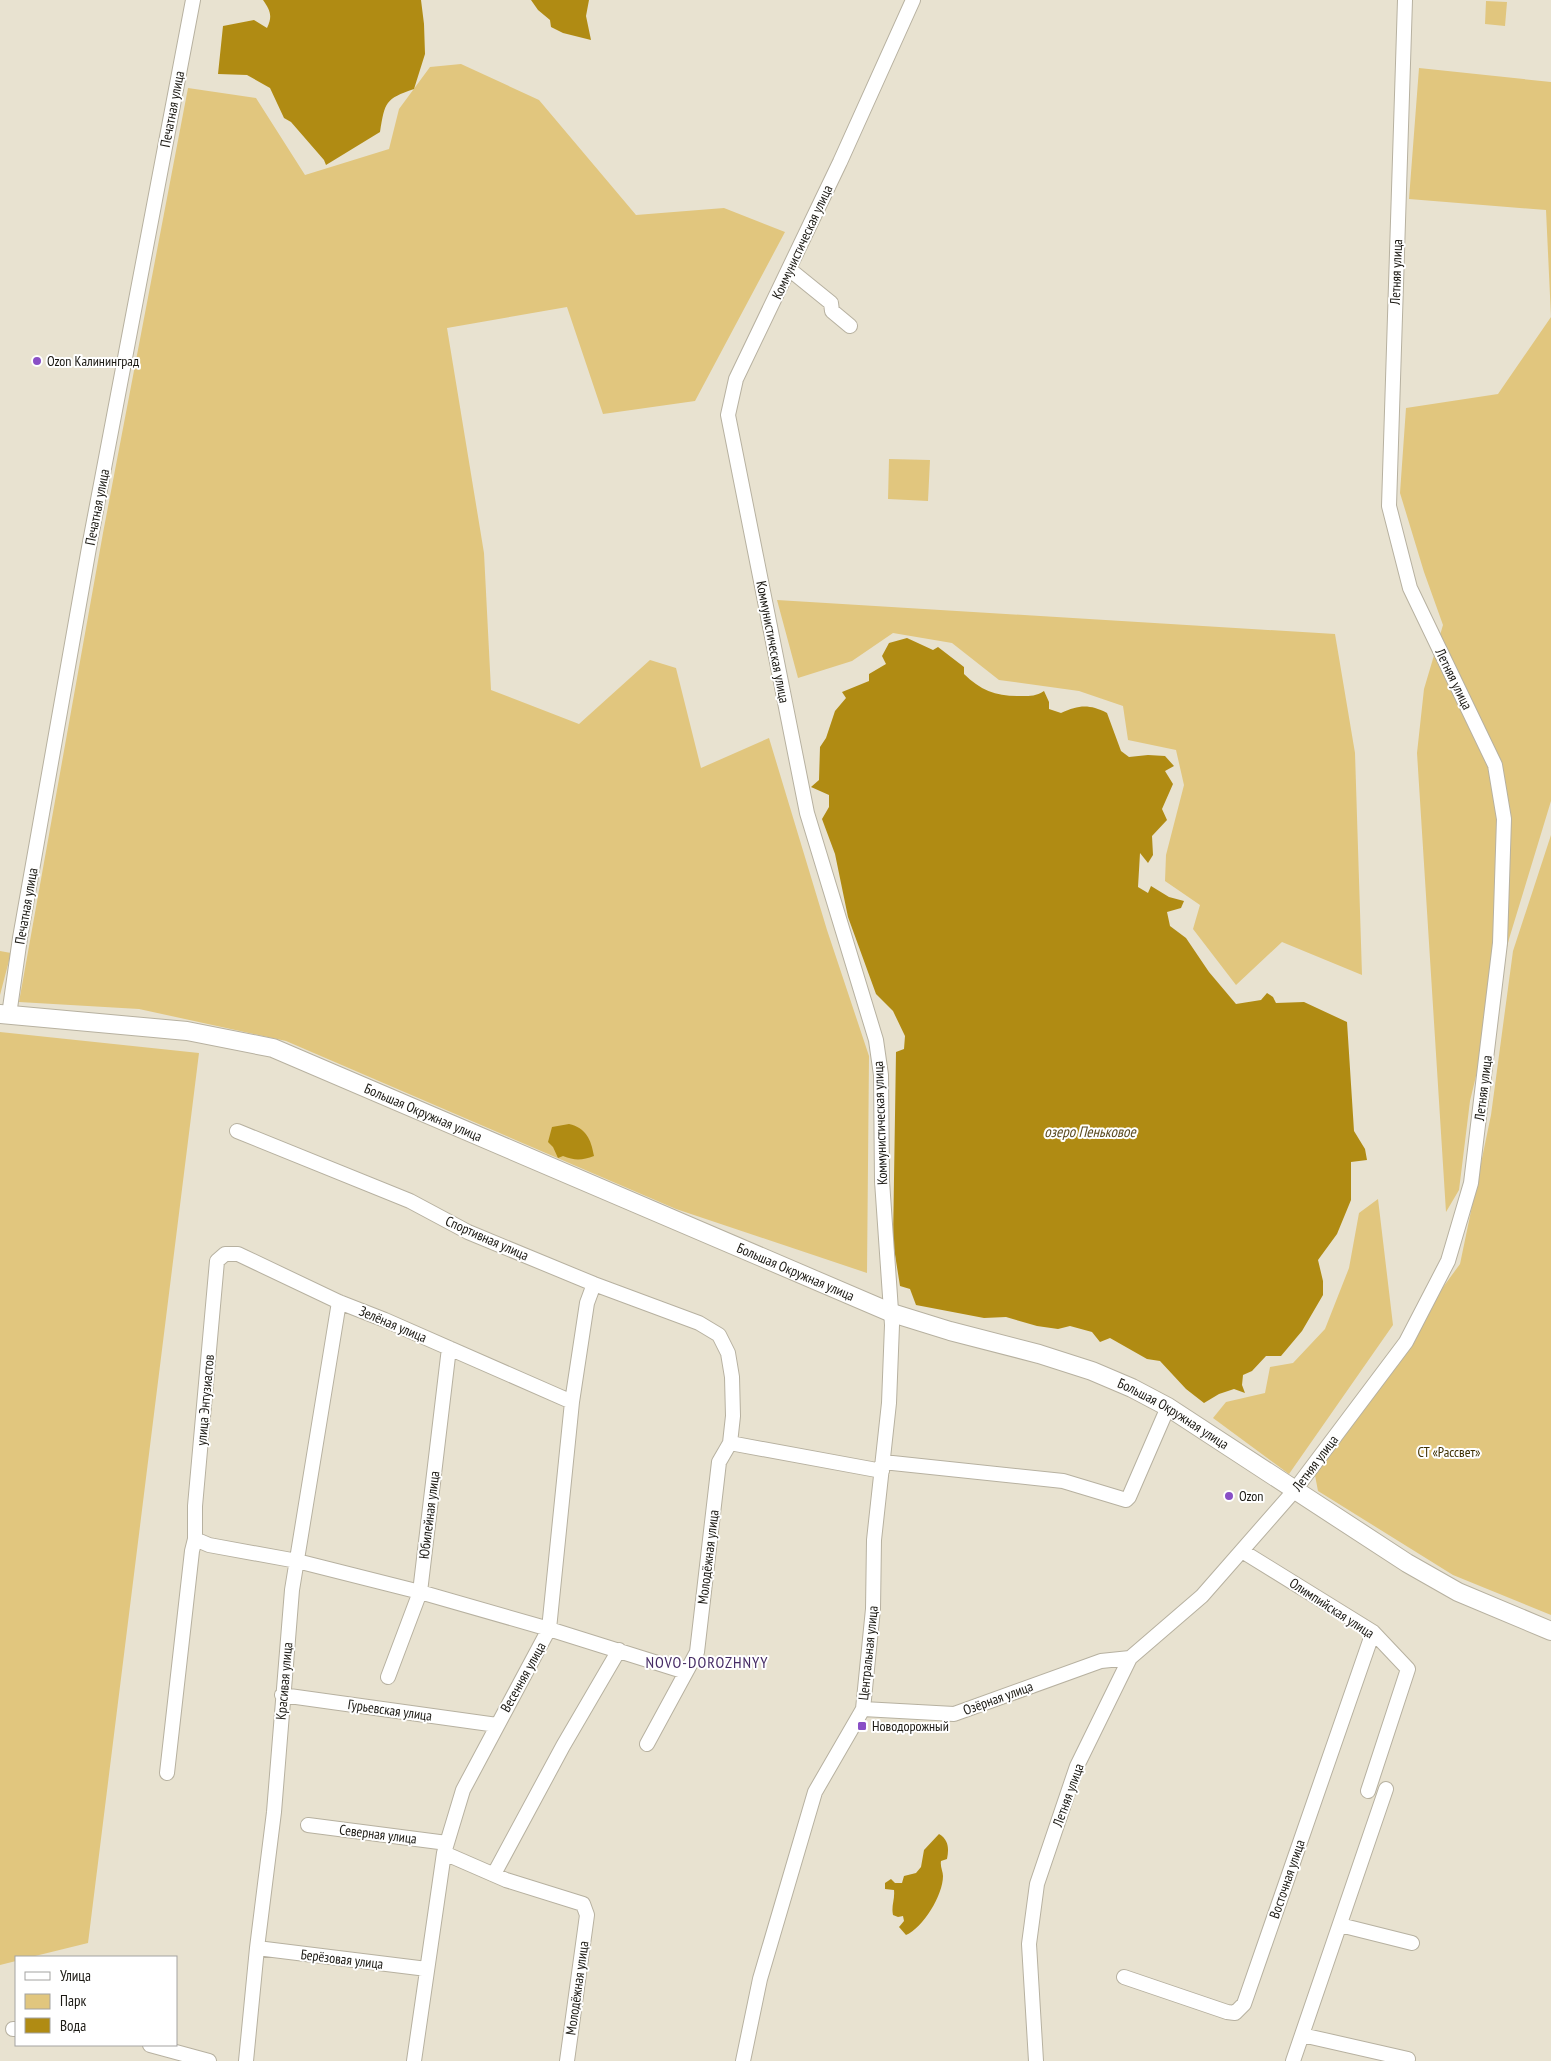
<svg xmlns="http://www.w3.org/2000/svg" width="1551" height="2061" font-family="'PT Sans Narrow',sans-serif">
  <rect width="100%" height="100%" fill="#e8e2d0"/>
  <path fill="#e1c67e" d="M1486,1l21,1 -2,24 -20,-2z
    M461,64l78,36 97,115 88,-7 61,24 -90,169 -92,13 -36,-107 -120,21 37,225 7,137 88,34 71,-64 26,8 25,100 68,-30 58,192 42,126 -2,217 -191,-64 -390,-168 -147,-32 -120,-7 84,-469 85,-445 68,10 49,77 84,-26 10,-40 31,-42z
    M1419,68l132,14v719l-42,138 -39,162 -11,89 -13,22 -29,-459 7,-64 19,-64 -19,-53 -24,-79 6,-85 92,-14 53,-77 -5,-107 -137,-11z
    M889,459l41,1 -2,41 -40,-2z
    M777,600l558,34 20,119 7,222 -80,-33 -46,43 -43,-56 7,-24 -35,-24 1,-26 18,-70 -8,-35 -48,-10 -5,-34 -44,-15 -80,-11 -47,-37 -59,-10 -41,28 -54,17z
    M1551,835v780l-98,-40 -135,-84 -5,-26 147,-201 31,-149 22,-164z
    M0,951l11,2 -11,42z
    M0,1032l199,21 -111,890 -57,14h-15v4l-16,4z
    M1378,1199l15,126 -104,149 -76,-56 13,-16 39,-9 5,-26 23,-4 32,-34 24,-61 10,-55z"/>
  <path fill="#b08b13" d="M263,0h158l3,24 1,30 -11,35c-29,10 -29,13 -34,43l-54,33 -2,-5 -33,-38 -7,-4 -14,-30 -23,-13 -29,-1 5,-48 31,-6 13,8c6,-12 3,-18 -4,-28z
    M531,0h58l-3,16 5,24 -28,-7 -12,-6 -1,-7 -12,-10z
    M907,638l26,12 5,-3 26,20v7c17,17 34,23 58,22 9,0 14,0 22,-5l5,11v7l12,4c18,-8 28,-9 46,0l14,38 8,6 19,-2 17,1 9,10 -9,5 8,13 -11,25 5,11 -15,16 1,19 -5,8 -8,-10 -2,34 10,6 3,-7 18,11 15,4 -3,7 -14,4 3,14 16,12 23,34 27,32 25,-4 6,-7 6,4 3,6 28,-1 43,20 7,109 11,18 2,11 -16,2v38l-14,34 -19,26 5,21v14l-21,36 -21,25h-15l-14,15 -9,4 -1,10 3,8 -11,-4 -15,5 -15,9 -18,-14 -26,-28 -13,-2 -37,-21 -10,4 -8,-10 -22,-6 -12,3 -21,-3 -31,-9 -22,1 -68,-13 -6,-16 -10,-3 -7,-44 3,-190 8,-3 1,-13 -12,-25 -17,-17 -28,-77 -13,-63 -13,-35 7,-12v-12l-18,-8 8,-7 1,-33 6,-9 9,-27 11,-13 -4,-6 27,-11v-7l17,-10 -4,-8 7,-13z
    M569,1124c17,4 22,15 25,32 -11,4 -19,5 -31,0l-5,2 -5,-11 -5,-5 4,-15z
    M939,1834c10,6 10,15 8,25l-6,2c-1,6 2,10 2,15 0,19 -20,52 -37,59l-7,-8 5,-6 -1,-5 -5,1 -5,-2c-2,-9 2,-15 1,-25l-9,-1v-6l6,-4 4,4h7l2,-7 12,-3 5,-6 3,-17z"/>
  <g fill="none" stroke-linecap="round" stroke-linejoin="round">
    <g stroke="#b7b1a0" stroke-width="16">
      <path id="minor" d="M789,269l42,34 1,8 18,15
        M9,1015l11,-77 70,-396 103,-542
        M237,1131l173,70 58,31 126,52 105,39 20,12 9,18 4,24 1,39 -3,27 -11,19 -22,190 -50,92
        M730,1443l152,28
        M883,1462l180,19 63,19 3,-3 39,-90
        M195,1539v-33l22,-245 8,-7h13l101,48 46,18 187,82
        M1242,1551l131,81 35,37 -40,122
        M388,1677l32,-85 29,-244
        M282,1695l215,30
        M863,1709l91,5 147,-53 29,-3
        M167,1773l25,-222 3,-12 14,6 88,16 123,31 129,37 137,43
        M308,1825l139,18
        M444,1853l62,27 77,24 4,11 -20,146
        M494,1874l69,-128 56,-96
        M1340,1925l72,18
        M257,1948l170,21
        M1124,1977l103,35 8,1 9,-9 129,-372
        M13,2029h3
        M1302,2035l106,24
        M150,2045l59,16
        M246,2061l11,-113 17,-136 18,-222 47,-288
        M414,2061l30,-208 19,-63 86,-161 23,-227 15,-99 7,-19
        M743,2061l17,-82 55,-187 48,-83 10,-100 1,-69 15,-137 3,-78 -10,-144 -1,-106 -5,-35 -69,-227 -79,-398 8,-36 104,-217 73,-162
        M1036,2061l-7,-117 8,-60 40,-118 53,-108 72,-62 92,-105 112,-149 42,-81 23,-78 29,-240 4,-124 -9,-54 -85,-177 -21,-82 16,-506
        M1293,2061l93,-272"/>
    </g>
    <g stroke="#b7b1a0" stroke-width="20">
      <g id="major">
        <path id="s1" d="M0,1014l187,17 86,17 619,265 58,18 89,23 53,17 40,17 36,19 239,156 51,29 93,39"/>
      </g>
    </g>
    <use href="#minor" stroke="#fff" stroke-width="14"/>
    <use href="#major" stroke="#fff" stroke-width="18"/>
  </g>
  <g fill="#894fc6" stroke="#fff" stroke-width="2">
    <circle cx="37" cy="361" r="5"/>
    <circle cx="1229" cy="1496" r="5"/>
    <rect x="857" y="1721" width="10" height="10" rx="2.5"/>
  </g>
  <g text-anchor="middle" stroke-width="4" stroke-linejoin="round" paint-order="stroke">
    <g font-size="14" fill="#1b1913" stroke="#fff">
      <text transform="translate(172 109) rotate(-79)" y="5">Печатная улица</text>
      <text transform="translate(802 242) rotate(-65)" y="5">Коммунистическая улица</text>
      <text transform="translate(1396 272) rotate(-88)" y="5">Летняя улица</text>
      <text transform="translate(97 507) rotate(-79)" y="5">Печатная улица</text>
      <text transform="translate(773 642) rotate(79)" y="5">Коммунистическая улица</text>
      <text transform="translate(1454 679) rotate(64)" y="5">Летняя улица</text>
      <text transform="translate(26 906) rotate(-80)" y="5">Печатная улица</text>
      <text transform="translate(1483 1088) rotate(-83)" y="5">Летняя улица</text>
      <text dy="5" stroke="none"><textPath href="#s1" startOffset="439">Большая Окружная улица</textPath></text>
      <text transform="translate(880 1123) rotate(-92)" y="5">Коммунистическая улица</text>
      <text transform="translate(487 1238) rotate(24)" y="5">Спортивная улица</text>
      <text dy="5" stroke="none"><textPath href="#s1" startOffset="844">Большая Окружная улица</textPath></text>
      <text transform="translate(393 1324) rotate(23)" y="5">Зелёная улица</text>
      <text transform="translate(205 1400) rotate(-85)" y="5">улица Энтузиастов</text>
      <text dy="5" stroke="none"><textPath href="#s1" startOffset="1249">Большая Окружная улица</textPath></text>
      <text transform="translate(1315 1463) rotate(-53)" y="5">Летняя улица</text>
      <text transform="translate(429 1515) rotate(-83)" y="5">Юбилейная улица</text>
      <text transform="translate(708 1557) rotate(-83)" y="5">Молодёжная улица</text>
      <text transform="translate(1332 1608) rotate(33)" y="5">Олимпийская улица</text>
      <text transform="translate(868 1653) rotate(-84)" y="5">Центральная улица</text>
      <text transform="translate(523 1677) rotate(-61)" y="5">Весенняя улица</text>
      <text transform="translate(284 1681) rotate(-85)" y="5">Красивая улица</text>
      <text transform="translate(998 1698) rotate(-20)" y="5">Озёрная улица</text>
      <text transform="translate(390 1710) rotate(8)" y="5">Гурьевская улица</text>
      <text transform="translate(1068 1795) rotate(-70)" y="5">Летняя улица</text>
      <text transform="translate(378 1834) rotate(7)" y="5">Северная улица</text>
      <text transform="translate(1287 1879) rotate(-71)" y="5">Восточная улица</text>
      <text transform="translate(342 1959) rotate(7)" y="5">Берёзовая улица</text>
      <text transform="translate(577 1988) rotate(-82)" y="5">Молодёжная улица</text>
    </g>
    <g font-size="14" fill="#1b1913" stroke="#fff" text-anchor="start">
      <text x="47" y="366">Ozon Калининград</text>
      <text x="1239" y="1501">Ozon</text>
      <text x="872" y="1731">Новодорожный</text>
    </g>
    <g font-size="14" fill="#3f3001" stroke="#fff">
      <text x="1449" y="1457">СТ «Рассвет»</text>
    </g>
    <g font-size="15" font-style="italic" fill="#5b4b21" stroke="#fff">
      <text x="1090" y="1137">озеро Пеньковое</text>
    </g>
    <g font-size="16" letter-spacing="1" fill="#452a64" stroke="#fff">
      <text x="707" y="1668">NOVO-DOROZHNYY</text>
    </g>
  </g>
  <rect x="15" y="1956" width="162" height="90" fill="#ffffff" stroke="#a4a3a1"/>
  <rect x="25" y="1972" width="25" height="8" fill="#ffffff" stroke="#a4a3a1"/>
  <text x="60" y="1981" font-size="15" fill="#1b1913">Улица</text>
  <rect x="25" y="1994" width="25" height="15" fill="#e1c67e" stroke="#a4a3a1"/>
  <text x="60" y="2006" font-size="15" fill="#1b1913">Парк</text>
  <rect x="25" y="2018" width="25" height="15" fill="#b08b13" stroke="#a4a3a1"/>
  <text x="60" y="2031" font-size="15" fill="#1b1913">Вода</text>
</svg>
